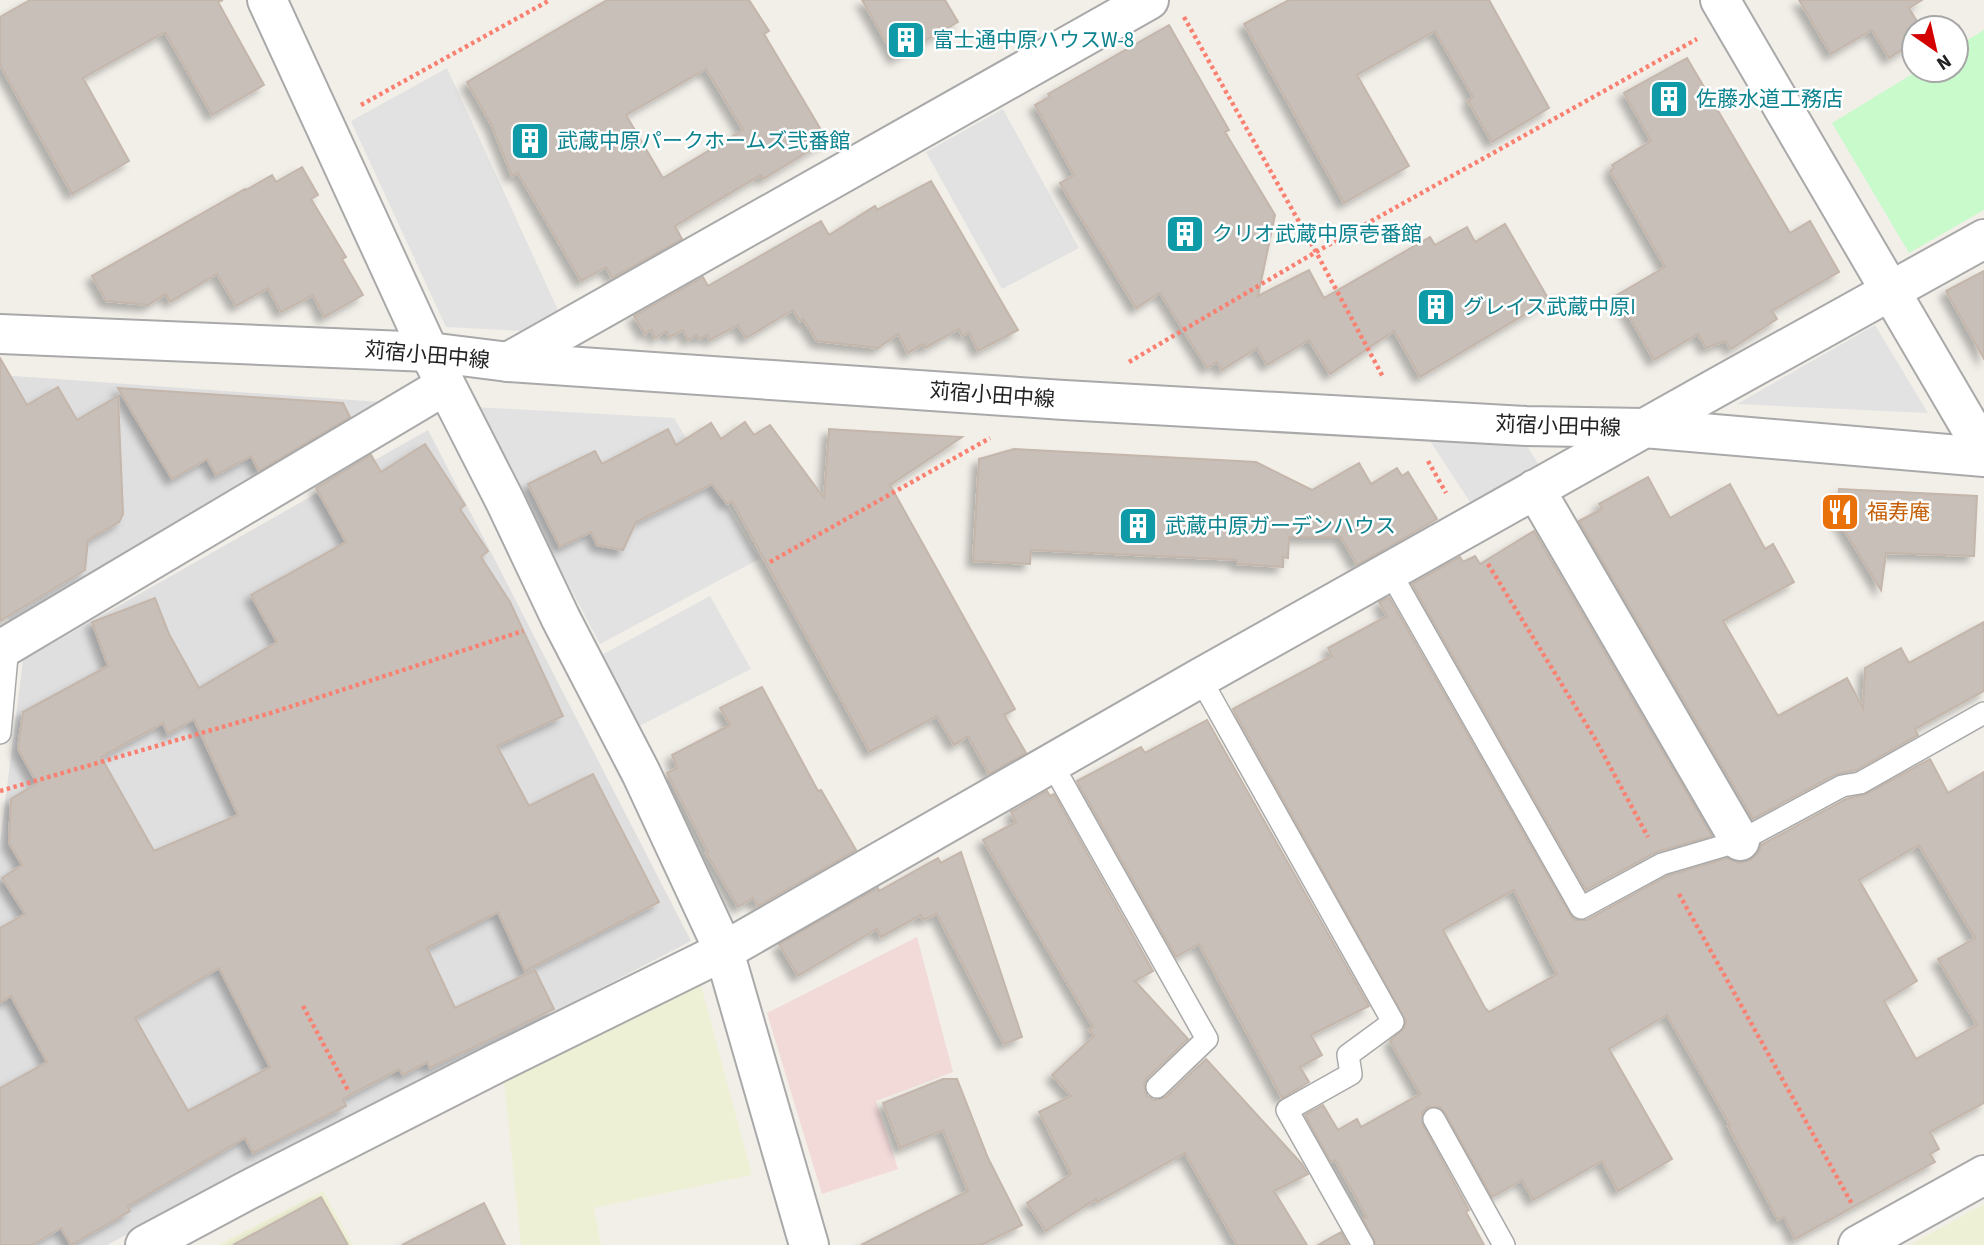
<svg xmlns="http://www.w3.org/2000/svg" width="1984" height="1245" font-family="'Source Sans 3','Noto Sans JP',sans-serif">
  <defs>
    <filter id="shadow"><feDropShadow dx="-6" dy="6" stdDeviation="3.5" flood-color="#0004"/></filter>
  </defs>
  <rect width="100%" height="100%" fill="#f2efe9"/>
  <path fill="#e0dfdf" d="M0,375l395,28 -384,220 -11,-19z
    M428,430l263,511 -584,304h-107v-402l23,-183z"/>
  <path fill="#f2dad9" d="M917,937l36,135 -77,29 22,68 -76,25 -55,-181z"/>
  <path fill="#eef0d5" d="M701,985l51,190 -158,33 7,37h-80l-17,-164z
    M323,1191l30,54h-135z
    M1984,1204v41h-74z"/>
  <path fill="#c8facc" d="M1984,30v180l-75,43 -77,-130 87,-53h37v-23z"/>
  <path fill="#e2e2e2" d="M447,68l111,242 -36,21 -76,-4 -95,-206z
    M1003,109l76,139 -77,41 -76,-137z
    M1875,325l53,88 -191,-9z
    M474,407l200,11 85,141 -159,85z
    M1430,441l97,5 12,19 -69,37z
    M710,596l41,73 -114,58 -37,-71z"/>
  <path fill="#c7bfb8" stroke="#c4b6ab" stroke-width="2" fill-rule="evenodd" filter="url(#shadow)" d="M30,0h193l-5,2 46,83 -52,30 -47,-83 -82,46 46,83 -57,33 -72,-129v-48z
    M607,0h142l20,31 -5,3 63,106 -64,39 -2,-4 -86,51 7,13 -70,39 -6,-11 -25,14 -63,-108 -6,3 -21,-52 -24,-42zM706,69l37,61 -80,48 -37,-63z
    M862,0h83l13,22 -63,36z
    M1289,0h200l60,108 -57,34 -24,-41 5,-4 -38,-66 -78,44 52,91 -65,37 -100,-179z
    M1799,0h123l-13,8 12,20h-7v14l-25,16 -17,-28 -41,24z
    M1169,25l60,105 -4,2 50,83 -17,81 51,-26 15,28 106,-61 5,8 32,-18 8,15 30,-18 44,76 -129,77 -26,-46 -64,43 -21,-34 -42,25 -10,-17 -35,22 -5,-8 -10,6 -47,-75 -24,15 -76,-125 14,-8 -39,-70 15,-8 -2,-3z
    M1687,58l103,175 20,-12 29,51 -67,39 5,8 -46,30 -6,-8 -19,7 -8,-14 -44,26 -37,-65 48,-28 -55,-96 4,-3 -2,-3 39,-24 -27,-48z
    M302,167l16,28 -7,4 35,58 -4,2 21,36 -39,22 -11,-22 -32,17 -13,-24 -32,18 -19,-32 -47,28 -4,-8 -18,11 -42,-4 -14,-25 153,-87 1,1 26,-15 4,7z
    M931,181l87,149 -40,21 -9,-19 -7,4 -3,-7 -34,19 -2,-4 -15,9 -10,-19 -20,14 -61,-7 -14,-22 -3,2 -7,-11 -47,28 -8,-13 -28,15 -3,-5 -8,4 -2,-4 -9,5 -5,-10 -13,7 -4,-6 -11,7 -4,-8 -6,4 -11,-18 69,-39 5,9 113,-65 8,14 46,-29 2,4z
    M1984,271v88l-38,-68z
    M0,358l27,47 31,-18 19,33 41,-24 5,118 -4,8 -31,18 -3,30 -85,51z
    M118,388l225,15 7,14 -91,54 -8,-15 -35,19 -9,-16 -35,20z
    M745,422l9,13 16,-10 54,73 5,-69 133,8 -72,48 125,224 -11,6 22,38 -37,21 -21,-38 -14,9 -17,-29 -67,36 -138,-251 -5,3 -15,-20 -76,38 -13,28 -26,-5 -6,-13 -31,15 -32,-63 67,-33 7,13 66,-35 8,16 35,-22 10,16z
    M425,444l40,61 -5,4 28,42 -7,6 29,45 53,114 -66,30 32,60 64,-32 66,128 -134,69 -27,-59 -71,36 28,60 80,-38 19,39 -124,59 -3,-6 -24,13 -4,-6 -56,30 3,7 -93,47 -8,-15 -117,68 2,5 -59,34 -10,-17 -29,17h-32v-157l47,-26 -36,-66 -11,7v-75l25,-14 -23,-36 20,-13 -13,-22 2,-44 26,-16 -19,-34 5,-37 85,-46 -16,-44 63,-24 14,36 30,54 78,-46 -26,-47 95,-53 -30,-54 55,-33 10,17zM194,719l44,96 -84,36 -53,-94 62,-34 5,11zM219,968l51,99 -82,44 -53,-93z
    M1014,449l242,13 56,28 47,-27 12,21 26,-16 5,8 6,-4 29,47 -80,46 -16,-28h-52l-1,21 -5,-1v10l-46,-3v-4l-206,-10 -1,14 -57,-3 6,-102z
    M1648,477l22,41 60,-34 35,65 8,-5 21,38 -71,39 55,95 69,-38 16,30 2,-40 36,-20 8,15 75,-41v69l-69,38 3,6 -62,35 -20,4 -83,45 -174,-298 23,-12 -3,-5z
    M1839,489l138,7 -3,60 -88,-3 -5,37 -44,-72z
    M1534,531l178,305 -56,16 -70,38 -174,-306 48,-27 3,5 12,-6 5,8z
    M1389,597l181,317 5,6h12l80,-44 60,-18 12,5 11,-3 9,-8 2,-7 85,-46 20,-5 64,-35 18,34 36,-21v331l-54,29 9,17 -9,5 5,8 -140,77 -11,-22 -6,3 -50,-94 2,-1 -63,-110 -58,34 63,110 -54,32 -16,-30 -69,39 -11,-20 -30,17 -47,-84 -5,-6h-12l-6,6 1,12 46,85 -3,2 18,33h-108l-13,-26 4,-2 -32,-57 -4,2 -26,-47 18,-10 15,25 19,-11 4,8 59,-33 -30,-53 14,-13 2,-7 -173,-312 99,-53 -4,-8 59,-32 -8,-14zM1919,845l56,93 -37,21 39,66 -61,34 -32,-58 33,-20 -58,-101zM1514,890l43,84 -68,38 -4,-4 -42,-78z
    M762,687l56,104 3,-1 35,60 -98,56 -5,-8 -15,9 -32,-54 2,-1 -41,-79 10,-5 -5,-13 58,-30 -10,-17z
    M1207,720l162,286 -58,29 11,20 -22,12 9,15 -27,16 -83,-154 -23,13 -99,-176 64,-34 4,6z
    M1047,791l3,5 4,-2 99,177 -18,10 53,58 -41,39 -3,6 3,12 7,4 12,-3 40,-38 96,105 6,10 -34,17 33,54h-70l-52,-92 -88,49 -1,-3 -50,32 -19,-28 44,-29 -32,-62 32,-16 -19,-21 42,-39 -5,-6 4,-3 -110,-187 33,-18 -5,-10z
    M961,852l61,185 -18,7 -67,-130 -14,6 -2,-5 -40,22 -4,-8 -79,47 -19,-32 99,-56 1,3 59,-33 3,5z
    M943,1079h14l31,79 34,67 -41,20h-120l107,-54 -25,-61 -43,18 -17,-45z
    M321,1197l27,48h-115z
    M484,1203l21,42h-103z
    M1341,1232l7,13h-30z"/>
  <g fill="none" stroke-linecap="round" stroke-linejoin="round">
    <g stroke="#a9a9a9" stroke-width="24">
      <path id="service" d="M1390,572l191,336 81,-44 78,-23 102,-55 18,-3 124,-70
        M1200,678l193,344 -45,33 3,19 -64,36 76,135
        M0,733l8,-88 -2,-3
        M1052,764l155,275 -50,48
        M1434,1119l70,126"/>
    </g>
    <g stroke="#a9a9a9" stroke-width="42">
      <path id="minor" d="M267,0l162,352 76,149 56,118 80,154 83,178 85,294
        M1720,0l264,451
        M508,362l641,-362
        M1535,489l205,352
        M0,650l446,-265
        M145,1245l103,-55 247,-126 229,-113 476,-273 514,-289 270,-150
        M1858,1245l126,-70"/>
    </g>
    <g stroke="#a9a9a9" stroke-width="42">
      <path id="tertiary" d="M0,334l429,18 79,10 556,38 462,26 118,2 340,29"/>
    </g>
    <path stroke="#fa8072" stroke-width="4.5" stroke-dasharray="3.5 3.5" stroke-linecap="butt" d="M1184,17l132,235 67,125
      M361,105l189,-105
      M1129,362l187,-110 381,-213
      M1428,461l18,32
      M770,562l220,-124
      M1488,564l106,173 54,100
      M0,791l271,-78 252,-82
      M1679,894l173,310
      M303,1006l46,86"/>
    <use href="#service" stroke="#fff" stroke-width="21"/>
    <use href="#minor" stroke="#fff" stroke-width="38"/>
    <use href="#tertiary" stroke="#fff" stroke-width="38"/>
  </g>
  <defs>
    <g id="building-square" transform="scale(2.0125)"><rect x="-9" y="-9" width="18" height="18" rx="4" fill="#0f9aa8" stroke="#fff"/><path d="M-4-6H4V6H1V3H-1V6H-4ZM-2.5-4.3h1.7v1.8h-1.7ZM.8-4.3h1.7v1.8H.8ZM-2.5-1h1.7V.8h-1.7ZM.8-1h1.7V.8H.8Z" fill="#fff"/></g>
    <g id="restaurant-square" transform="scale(2.0125)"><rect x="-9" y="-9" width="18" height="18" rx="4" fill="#e8710a" stroke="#fff"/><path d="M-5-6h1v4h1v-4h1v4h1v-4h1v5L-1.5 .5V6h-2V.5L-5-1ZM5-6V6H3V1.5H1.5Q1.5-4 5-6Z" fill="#fff"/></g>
  </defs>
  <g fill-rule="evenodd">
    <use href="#building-square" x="906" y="40"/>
    <use href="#building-square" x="1669" y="99"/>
    <use href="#building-square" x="530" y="141"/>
    <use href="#building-square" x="1185" y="234"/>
    <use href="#building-square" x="1436" y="307"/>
    <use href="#restaurant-square" x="1840" y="512"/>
    <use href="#building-square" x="1138" y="526"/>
  </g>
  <g text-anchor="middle" stroke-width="5" stroke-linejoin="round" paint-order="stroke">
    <g font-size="21" fill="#0d838f" stroke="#fff" text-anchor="start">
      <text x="933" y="47">富士通中原ハウスW-8</text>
      <text x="1696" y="106">佐藤水道工務店</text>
      <text x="557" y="148">武蔵中原パークホームズ弐番館</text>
      <text x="1212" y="241">クリオ武蔵中原壱番館</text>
      <text x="1463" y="314">グレイス武蔵中原I</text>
      <text x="1165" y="533">武蔵中原ガーデンハウス</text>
    </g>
    <g font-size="21" fill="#222" stroke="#fff">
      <text transform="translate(427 355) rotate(5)" y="7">苅宿小田中線</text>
      <text transform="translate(992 395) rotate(4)" y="7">苅宿小田中線</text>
      <text transform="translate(1558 426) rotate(2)" y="7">苅宿小田中線</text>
    </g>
    <g font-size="21" fill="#c56008" stroke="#fff" text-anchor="start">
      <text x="1867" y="519">福寿庵</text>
    </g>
  </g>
  <g transform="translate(1935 49) rotate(146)"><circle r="33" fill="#ffffff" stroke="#a7a7a7" stroke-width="2"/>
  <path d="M0-5L12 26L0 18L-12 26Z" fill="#d40000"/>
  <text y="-10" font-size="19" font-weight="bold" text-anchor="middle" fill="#222222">N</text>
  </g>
</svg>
